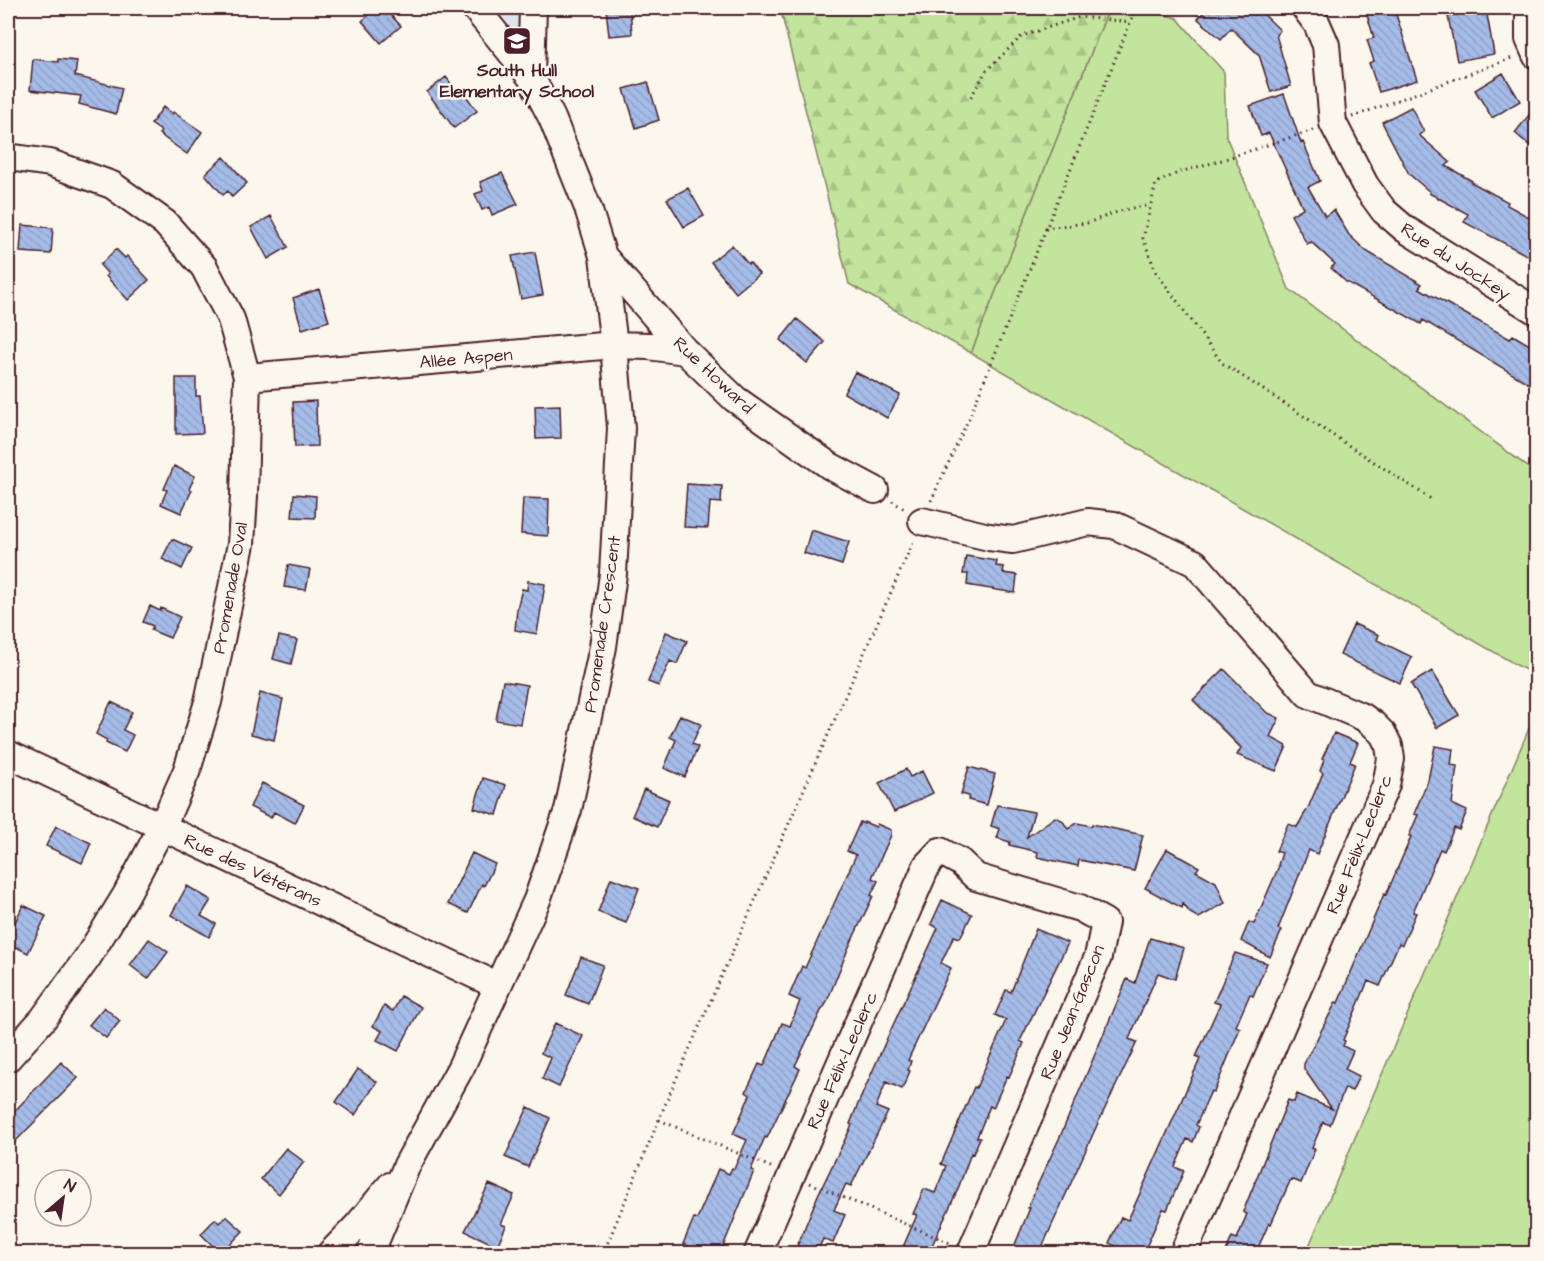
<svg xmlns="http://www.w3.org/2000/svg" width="1544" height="1261" font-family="'Architects Daughter',sans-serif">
  <defs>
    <pattern id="forest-firs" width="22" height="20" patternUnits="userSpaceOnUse" patternTransform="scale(1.5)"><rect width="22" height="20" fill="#c2e49d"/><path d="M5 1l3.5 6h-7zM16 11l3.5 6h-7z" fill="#a8c387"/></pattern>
    <pattern id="building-back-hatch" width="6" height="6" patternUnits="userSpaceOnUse" patternTransform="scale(1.5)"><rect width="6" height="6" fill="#a5bce9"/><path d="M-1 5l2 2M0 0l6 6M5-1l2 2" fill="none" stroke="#90a1c8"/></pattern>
  </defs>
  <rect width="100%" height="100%" fill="#fbf7ec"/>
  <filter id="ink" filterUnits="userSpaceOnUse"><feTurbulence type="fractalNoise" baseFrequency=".0167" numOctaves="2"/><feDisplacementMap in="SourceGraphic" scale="12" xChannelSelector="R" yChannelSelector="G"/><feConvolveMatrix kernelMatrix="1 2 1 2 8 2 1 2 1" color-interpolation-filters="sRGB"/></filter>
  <g filter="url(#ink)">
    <path fill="#e1e5eb" d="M475,8h58l-2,69z"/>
    <path fill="#c2e49d" stroke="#868264" stroke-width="1.5" d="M1109,8h30l38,10 47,54 2,64 63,153 247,184v203l-565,-323z
      M1536,712v541h-230z"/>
    <path fill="url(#forest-firs)" stroke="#868264" stroke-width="1.5" d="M780,8h329l-138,345 -122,-69z"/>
    <path fill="url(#building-back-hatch)" stroke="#4a1f2b" stroke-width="1.5" d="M377,8h7l17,18 -20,17 -19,-22z
      M606,8h24l2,26 -23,2z
      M1207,8h38l9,7 5,-5 21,20 -4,5 15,51 -20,6 -12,-37 -28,-27 -10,11 -23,-20z
      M1365,8h29l23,72 -38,12 -10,-29 5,-2 -7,-21 7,-2z
      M1486,9l8,45 -37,7 -9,-45z
      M33,59l25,3v-3l19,2 -2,15 47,12 -6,26 -37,-10 2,-8 -51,-6z
      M1503,73l17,28 -28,17 -17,-28z
      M446,77l15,20 4,-3 12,17 -23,17 -27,-36z
      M648,82l11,38 -23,8 -12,-39z
      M1284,94l17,49 2,-1 17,39 -12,6 17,29 9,-6 15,25 17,16 56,33 -3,4 91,51 3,-4 23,14v39l-113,-68 -2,4 -75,-42 -15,-14 4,-4 -24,-22 -4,2 -16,-29 12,-7 -34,-75 -8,3 -11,-30z
      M1536,106v45l-21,-18z
      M163,107l9,7 1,-2 29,20 -15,22 -28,-20 2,-3 -10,-7z
      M1411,107l13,25 -5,3 31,27 -4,4 26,15 -1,1 37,20 -1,3 29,16v39l-72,-38 4,-8 -39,-21 1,-1 -21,-18 -27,-52z
      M224,157l23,26 -15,14 -4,-6 -5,4 -18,-21z
      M502,173l16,31 -26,11 -3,-8 -7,3 -7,-16 8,-3 -3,-9z
      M688,188l16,28 -20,11 -17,-28z
      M271,216l17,31 -20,12 -17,-32z
      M22,225l31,3 -2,26 -31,-2z
      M732,245l16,19 2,-1 9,11 -23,19 -25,-31z
      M116,249l9,9 2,-2 22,24 -21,20 -22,-24 2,-2 -8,-9z
      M535,252l8,43 -22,4 -9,-43z
      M319,289l10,32 -27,8 -9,-31z
      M797,319l28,23 -18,21 -27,-23z
      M855,372l45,23 -13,23 -43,-25z
      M176,378h20v18h4l3,37 -27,1z
      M316,401l1,45 -22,1 -2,-45z
      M560,405l1,33 -25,1 -1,-33z
      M174,466l21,10 -6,13 3,1 -11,23 -20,-9 6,-14 -3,-1z
      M687,484l35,2 -1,17 -11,-1 -2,26 -24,-1z
      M294,494l22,2 -1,22 -23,-1z
      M523,498l26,1 -1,37 -27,-2z
      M811,530l38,12 -7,23 -38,-12z
      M172,539l20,9 -10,21 -20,-10z
      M966,556l31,5 -1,5 8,1 -1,6 14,2 -2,18 -48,-8 1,-11h-5z
      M288,565l22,4 -4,21 -22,-3z
      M528,581l17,3 -8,50 -22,-4 2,-21 5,-20 5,1z
      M150,606l10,5 1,-3 19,9 -10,21 -19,-8 2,-4 -10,-4z
      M1354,624l25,11 -2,5 35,17 -12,26 -60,-28z
      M666,632l21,9 -10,23 -7,-3 -11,25 -11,-4z
      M279,636l18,4 -6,24 -18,-5z
      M1224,669l42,43 13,6 -9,19 17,9 -11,25 -39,-16 4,-7 -48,-48z
      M1432,671l27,44 -22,13 -26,-44z
      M503,681l24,4 -7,39 -24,-4z
      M260,693l23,6 -9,41 -23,-6z
      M111,702l21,10 -9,18 10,5 -8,17 -19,-9 1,-3 -11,-6z
      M680,715l21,9 -9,20 6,3 -13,30 -21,-9 12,-28 -6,-3z
      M1334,733l24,10 -8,19 5,2 -38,90 -8,-4 -31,79 4,1 -12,27 -29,-16 8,-19 5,2 25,-58 -1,-1 4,-12 -6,-2 12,-27 9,3 11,-19 15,-35 -3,-2 4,-11 -2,-1z
      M1435,746l18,3 -2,16 6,1 -5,38 15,7 -8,19 -5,-2 -10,23 -4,-2 -27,63 3,1 -14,32 -3,-2 -19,43 -12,-5 -25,59 2,1 -2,5 10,5 -8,18 14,7 -7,15 -7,-3 -15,37 -7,-3 -11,26 3,1 -14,34 -10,-4 -20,45 -2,-1 -11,25 13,6h-46l7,-17 5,2 10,-25 -4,-2 45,-112 6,2 3,-8 35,15 -28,-40v-5l32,-62 2,1 46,-109 2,1 25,-58 -2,-1 9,-21 -4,-1 14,-34z
      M969,767l26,7 -8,31 -19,-5 1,-4 -8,-2z
      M906,769l4,8 12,-6 11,22 -39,19 -15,-29z
      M483,778l23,7 -9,30 -23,-7z
      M262,783l42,22 -9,18 -21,-11 -3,6 -21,-11z
      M644,789l25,11 -12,27 -25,-11z
      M997,805l37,7 -7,25 28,-20 7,3 6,9 9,-6 15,3v-2l51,11 -9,36 -55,-11 -1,6 -41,-9 1,-5 -29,-7 1,-3 -13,-4 3,-9 -9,-3z
      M860,822l4,2v-2l12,5 1,-3 14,6v5l-19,43 6,3 -7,14 2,1 -25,53 -22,55 -5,7 -26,55 5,3 -33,69 -2,-1 -14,33 3,1 -34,83h-14l-23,-10 11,-26 3,1 21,-50 11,5 3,-6 2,1 13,-29 -14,-6 17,-39 -4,-3 13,-28 5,2 18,-43 8,3 10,-25 -11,-5 13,-30 3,2 51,-113 -9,-4z
      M56,826l35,17 -9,20 -36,-17z
      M1167,849l32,18 -3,4 20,11 9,21 -26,15 -9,-5 -7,-9 -1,4 -37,-20z
      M472,853l23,11 -11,22 -2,-2 -14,29 -20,-9z
      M611,878l28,10 -13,35 -28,-11z
      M187,886l24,14 -10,16 15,8 -7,13 -38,-22z
      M942,900l30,14 -12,24 -6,-2 -13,27 10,5 -43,92 3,1 -3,9 2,1 -8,18 -16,-7 -10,25 12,5 -37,74 -5,-2 -12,26 11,5 -12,28 -10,-4 -7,15h-22l24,-59 34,-70 -2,-1 8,-20 30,-68 50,-108 -7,-4z
      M23,905l23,11 -18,37 -20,-10v-5z
      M1036,929l32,14 -48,98 4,2 -15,34 -2,-1 -14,32 -3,-2 -13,31 3,1 -7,16 -2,-1 -13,36 -30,65h-28l17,-39 -4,-1 11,-25 11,4 11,-27 -5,-2 33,-77 2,1 30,-68 -11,-5 11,-25 5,2z
      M1150,938l34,10 -9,31 -17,-6 -29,66 8,3 -39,81 -59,131h-28l19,-46h-2l8,-20 23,-49 68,-160 8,4z
      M149,939l19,13 -20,27 -18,-14z
      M1235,953l32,10 -14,33 -3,-2 -14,32 4,2 -26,64 -3,-1 -15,34 3,2 -6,15 -6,-3 -12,28 9,4 -17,39 -4,-1 -20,45h-10l-24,-11 12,-26 7,3 72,-161 -4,-2 24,-53 -6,-2z
      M581,957l22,8 -15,39 -22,-9z
      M401,996l20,11 -23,44 -21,-11 5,-9 -9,-5 11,-20 9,5z
      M104,1007l16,14 -14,17 -17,-13z
      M555,1023l28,13 -24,51 -17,-8 9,-21 -10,-5z
      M61,1062l17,16 -70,71v-31z
      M358,1069l19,13 -22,33 -19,-13z
      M528,1107l22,11 -22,49 -23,-10z
      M286,1148l18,14 -25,32 -18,-15z
      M489,1184l25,11 -13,29 5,2 -9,20 -32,-15z
      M226,1216l17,15 -22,23 -20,-20 14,-15 4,4z"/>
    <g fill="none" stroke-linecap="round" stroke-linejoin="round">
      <g stroke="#4a1f2b" stroke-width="30">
        <path id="minor" d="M1305,8l12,16 9,21 7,78 32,62 19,26 21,18 131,82
          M1529,8v31l7,16
          M531,77l2,-69
          M8,157l42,6 62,22 53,38 39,44 27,52 16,58 -3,119 -3,48 -33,158 -21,68 -25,57 -36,68 -38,62 -45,62 -35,39
          M603,256l82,95 50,48 95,67 45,24
          M247,377l367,-32 34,1 37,5
          M922,521l67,16 24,3 75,-18 26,3 81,38 113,131 55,23 11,8 9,9 6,12 2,13 -5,26 -203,469
          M8,754l490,232
          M330,1254l27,-28 33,-40
          M370,1254l37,-89 54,-98 76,-167 31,-90 35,-163 10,-73 8,-146 -7,-83 -11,-89 -15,-48 -36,-90 -21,-41 -56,-69
          M757,1254l170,-389 13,-14 20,11 16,15 104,31 25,14 -7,35 -128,297"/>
      </g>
      <path stroke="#4a1f2b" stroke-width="3" stroke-dasharray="1.5 4.5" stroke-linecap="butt" d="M971,97l15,-26 36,-35 58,-19 50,5
        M1352,117l163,-60
        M1313,130l-91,30 -42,12 -24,11 -13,55 13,34 66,91 209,136
        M1045,228l42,-5 36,-13 27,-5
        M892,501l14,9
        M931,501l38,-83 167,-410
        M659,1120l114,48
        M810,1183l142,61
        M603,1254l67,-161 244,-553"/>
      <use href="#minor" stroke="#fbf7ec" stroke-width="26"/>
    </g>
  </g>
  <defs>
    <g id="school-square" transform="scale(1.5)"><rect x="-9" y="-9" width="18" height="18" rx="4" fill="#4a1f2b" stroke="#fbf7ec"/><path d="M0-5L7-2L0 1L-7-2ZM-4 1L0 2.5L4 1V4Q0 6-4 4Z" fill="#fff"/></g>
  </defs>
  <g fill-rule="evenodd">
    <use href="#school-square" x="517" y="41"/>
  </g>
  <g text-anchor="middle" stroke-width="5" stroke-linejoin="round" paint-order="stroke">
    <g font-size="18" font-weight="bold" fill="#4a1f2b" stroke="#fbf7ec">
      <text x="517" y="76">South Hull<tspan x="517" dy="21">Elementary School</tspan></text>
    </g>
    <g font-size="18" fill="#4a1f2b" stroke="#fbf7ec">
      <text transform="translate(1456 261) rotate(33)" y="6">Rue du Jockey</text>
      <text transform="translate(466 358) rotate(-5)" y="6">Allée Aspen</text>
      <text transform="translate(714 375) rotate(43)" y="6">Rue Howard</text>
      <text transform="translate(230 588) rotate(-80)" y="6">Promenade Oval</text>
      <text transform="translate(602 624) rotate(-82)" y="6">Promenade Crescent</text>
      <text transform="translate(1359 844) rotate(-68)" y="6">Rue Félix-Leclerc</text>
      <text transform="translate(253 870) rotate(25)" y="6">Rue des Vétérans</text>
      <text transform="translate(1072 1012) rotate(-68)" y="6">Rue Jean-Gascon</text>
      <text transform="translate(842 1060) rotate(-66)" y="6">Rue Félix-Leclerc</text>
    </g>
  </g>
  <rect width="1544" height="1261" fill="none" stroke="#fbf7ec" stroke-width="30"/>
  <rect x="15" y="15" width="1514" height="1231" fill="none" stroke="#4a1f2b" stroke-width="2" filter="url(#ink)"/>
  <g transform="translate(63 1198) rotate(29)"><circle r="28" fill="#fbf7ec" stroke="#b4a19f" stroke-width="1.5"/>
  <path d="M0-4.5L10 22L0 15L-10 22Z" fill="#4a1f2b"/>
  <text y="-9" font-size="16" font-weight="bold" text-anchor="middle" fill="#4a1f2b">N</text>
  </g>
</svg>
